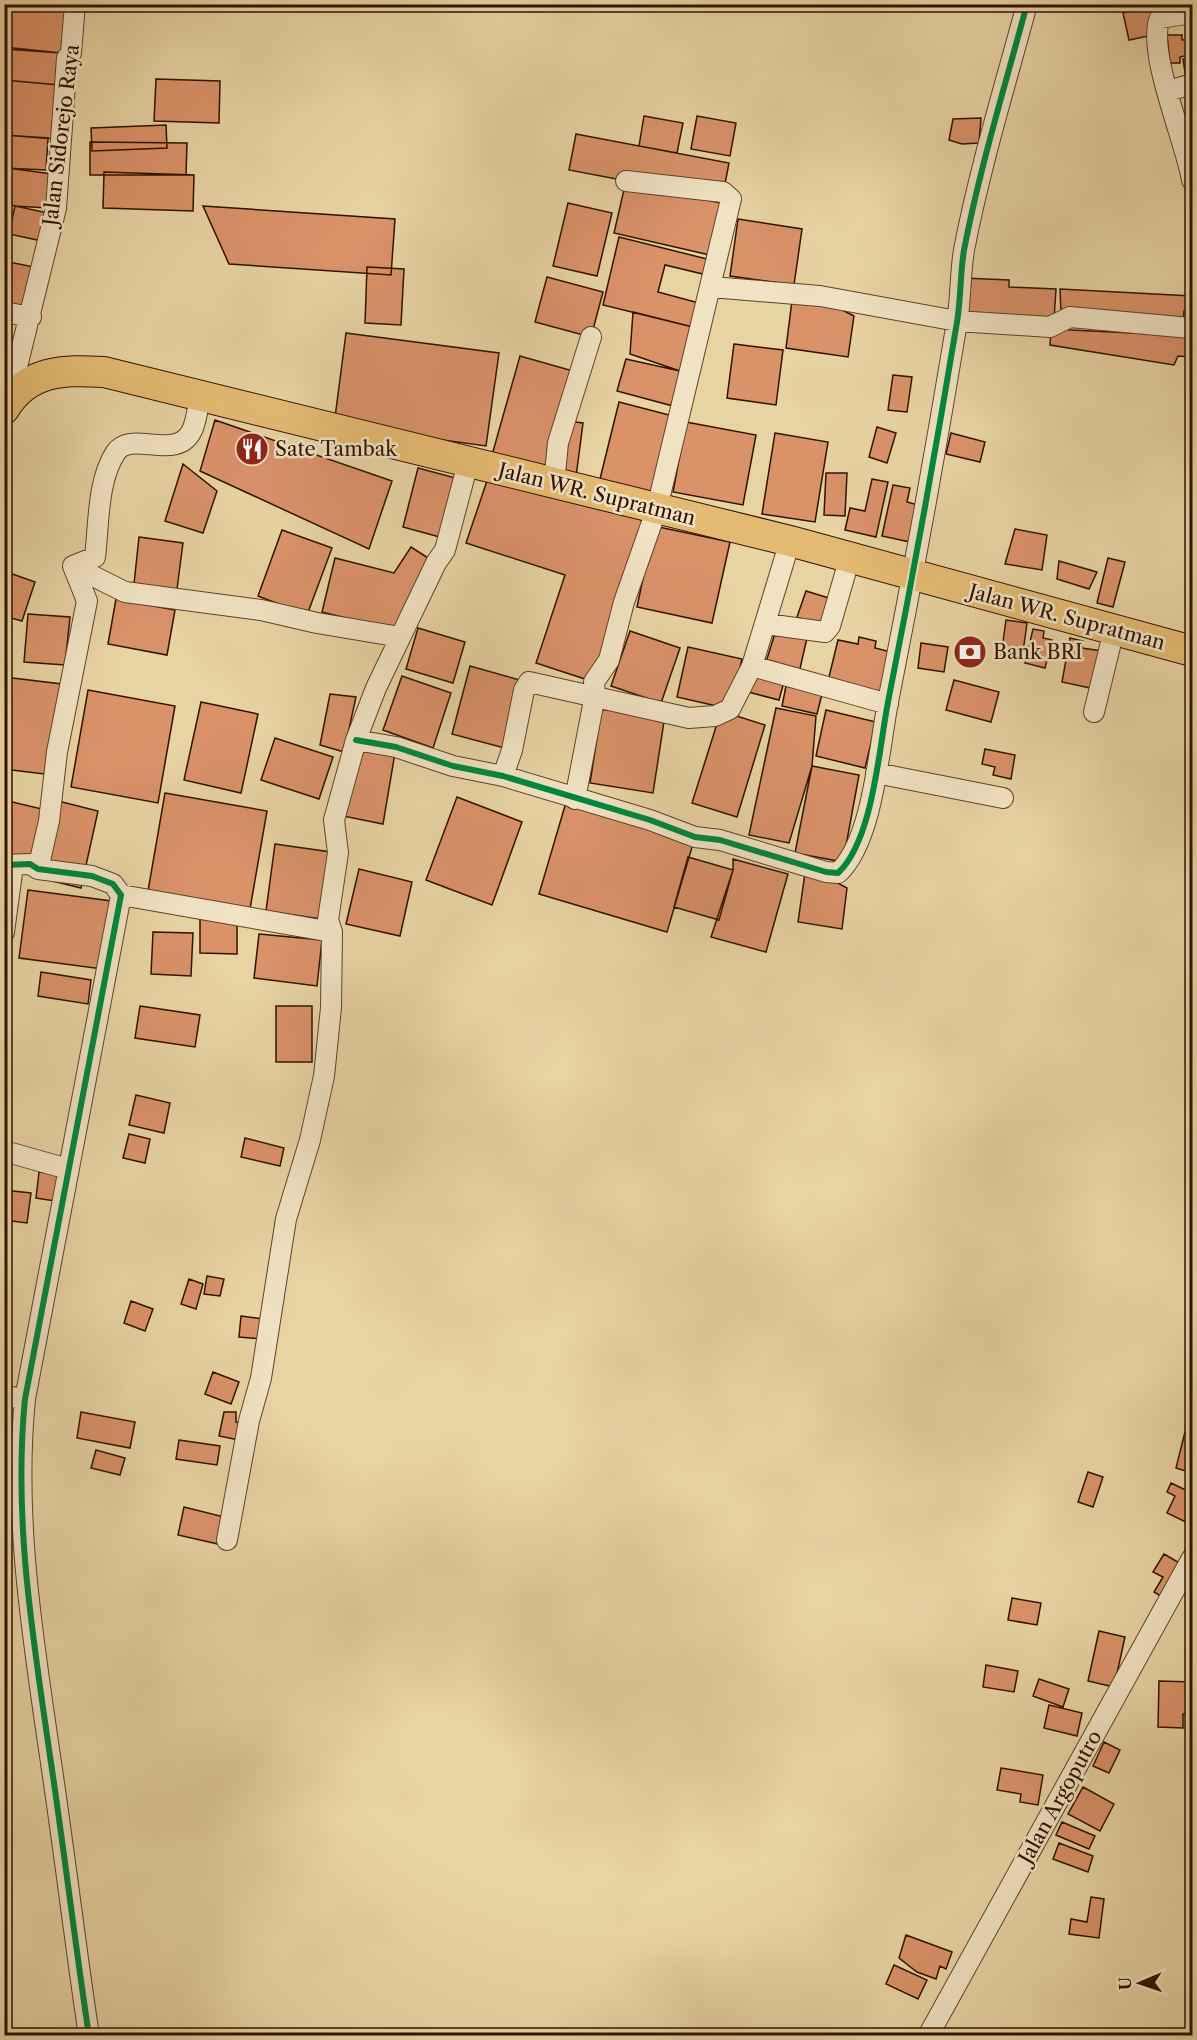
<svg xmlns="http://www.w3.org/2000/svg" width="1197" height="2040" font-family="'Libre Caslon Text',serif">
  <rect width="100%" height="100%" fill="#e8d3a3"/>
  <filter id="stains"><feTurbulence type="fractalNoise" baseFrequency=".00333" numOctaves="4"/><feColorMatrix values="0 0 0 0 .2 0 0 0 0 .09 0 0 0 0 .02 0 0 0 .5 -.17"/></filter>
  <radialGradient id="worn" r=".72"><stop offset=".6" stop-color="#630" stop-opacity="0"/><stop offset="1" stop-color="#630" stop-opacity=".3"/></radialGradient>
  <path fill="#da9269" stroke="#301200" stroke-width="1.5" d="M4,4h71l-14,49 -57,-6z
    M1145,7l8,5v23l-24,5 -6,-27z
    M1167,35h15v5l10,-1v15l-12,3v6h-10z
    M4,49l57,4 -2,32 -55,-5z
    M1192,57v19l-6,2 -3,-19z
    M156,79l64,2 -1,42 -65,-2z
    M4,80l55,5 -4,54 -51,-4z
    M644,116l39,7 -6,30 -38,-7z
    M697,116l39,7 -6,33 -39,-7z
    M981,118l-2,25 -17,1 -13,-4 4,-21z
    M166,125l1,23 -75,3 -1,-23z
    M576,134l153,29 -7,36 -153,-29z
    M4,135l44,3 -2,32 -42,-2z
    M90,142l97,1 -1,32h-96z
    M7,168l45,6 -4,34 -33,-2 -11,-3z
    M104,172l90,3 -1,36 -90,-3z
    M626,181l99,23 -11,52 -100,-23z
    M568,203l44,10 -15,63 -44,-10z
    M15,206l33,7 -6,28 -33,-7z
    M203,206l192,13 -4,56 -162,-11z
    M738,219l64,10 -8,56 -64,-9z
    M619,237l92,23 -4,15 -42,-10 -7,27 41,11 -6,24 -90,-22z
    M4,261l30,6 -8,42 -22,-5z
    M367,267l37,2 -3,56 -36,-2z
    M547,277l56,15 -12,45 -56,-15z
    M963,278l46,2v7l47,2 -2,31 -93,-4z
    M794,285l60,31 -6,41 -62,-9z
    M1060,289l132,7v16l-8,-1 -1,12 -122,-9z
    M633,312l60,15 -13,44 -50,-17z
    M1051,329l141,7v21l-14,-1 -4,9 -124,-20z
    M346,333l153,20 -13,93 -152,-21z
    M734,344l49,6 -7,55 -49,-7z
    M520,356l53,15 -29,99 -52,-15z
    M626,359l54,12 -7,35 -56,-15z
    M893,375l19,2 -5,35 -19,-2z
    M619,402l54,14 -20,80 -54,-13z
    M215,420l177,61 -23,68 -169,-78z
    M567,421l16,2 -7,54 -16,-1z
    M686,422l70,13 -13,70 -70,-13z
    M877,427l19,6 -9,30 -18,-6z
    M775,433l53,9 -13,80 -53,-8z
    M951,433l34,9 -5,20 -34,-8z
    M183,464l34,27 -14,42 -38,-12z
    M418,468l45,12 -16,59 -44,-12z
    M826,473h21l-2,43 -21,-1z
    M489,475l154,44 -49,163 -58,-19 29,-88 -99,-32z
    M872,479l16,3 -12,55 -31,-7 5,-22 15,3z
    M893,485l17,3 -3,14 11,3 -8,37 -28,-6z
    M654,526l76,16 -18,81 -75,-16z
    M1015,529l32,6 -5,35 -37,-6z
    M282,530l50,18 -25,67 -49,-19z
    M139,537l44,6 -6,46 -43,-5z
    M411,547l25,16 -42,67 -72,-18 13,-54 59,15z
    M1108,558l17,4 -12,45 -16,-4z
    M1059,561l38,11 -8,17 -32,-10z
    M4,571l31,11 -13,39 -18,-5z
    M806,591l26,8 -10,27 -25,-9z
    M116,599l59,11 -8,45 -59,-11z
    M28,614l42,3 -5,48 -41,-3z
    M1006,620l21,3 -5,36 -21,-3z
    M418,628l47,14 -12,41 -47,-14z
    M1033,629l11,2 -1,7 9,2 -7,28 -20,-5z
    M776,630l31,8 -8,35 -33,-11z
    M630,631l50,17 -19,55 -50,-17z
    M859,637l17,4 -1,7 16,4 -10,42 -53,-13 10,-41 20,4z
    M1070,638l13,3 -1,7 20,3 -7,38 -33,-7z
    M921,643l27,4 -4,25 -26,-4z
    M688,647l54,12 -12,50 -53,-12z
    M470,666l60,17 -18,67 -60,-16z
    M754,669l31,9 -6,22 -31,-8z
    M402,676l49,17 -18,55 -50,-18z
    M4,677l58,7 -10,91 -48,-6z
    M954,680l45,12 -8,30 -45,-12z
    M786,686l36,8 -5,20 -35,-8z
    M88,690l87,16 -17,97 -87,-16z
    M330,694l26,3 -12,55 -24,-7z
    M201,702l57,12 -17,79 -57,-13z
    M602,706l63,9 -12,78 -63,-10z
    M776,708l40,8 -4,50 -23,77 -40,-8z
    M826,710l50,12 -11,46 -49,-12z
    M721,711l44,14 -28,92 -45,-14z
    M275,738l58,19 -14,42 -58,-19z
    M356,740l40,7 -13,77 -40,-8z
    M985,749l30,6 -4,24 -18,-4 2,-8 -13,-3z
    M812,766l47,9 -16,87 -48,-9z
    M165,793l102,18 -17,98 -102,-18z
    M457,797l65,25 -30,83 -66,-25z
    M567,799l128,38 -28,95 -128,-38z
    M4,800l38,9 -12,55 -26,-6z
    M58,801l40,10 -17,77 -41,-10z
    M275,844l63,9 -10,67 -62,-9z
    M688,857l45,13 -14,50 -45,-13z
    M733,859l55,15 -22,78 -55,-15 22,-67z
    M806,866l41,22 -5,41 -44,-7z
    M359,869l53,13 -12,54 -54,-12z
    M28,890l91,12 -9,68 -91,-12z
    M200,908l37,14v32l-37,-1z
    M153,932l40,1 -2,43 -40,-2z
    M259,934l63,6 -5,46 -63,-8z
    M41,972l50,8 -3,24 -50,-8z
    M140,1006l60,9 -5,32 -60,-9z
    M276,1006h36v56h-36z
    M136,1095l34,8 -6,30 -35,-8z
    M129,1134l21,5 -5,24 -22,-5z
    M245,1138l39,10 -4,18 -39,-9z
    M39,1172l19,2 -3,27 -19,-3z
    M4,1190l27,3 -4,30 -23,-3z
    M207,1276l17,3 -4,17 -16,-2z
    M189,1279l14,5 -7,25 -15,-5z
    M131,1301l22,8 -8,22 -21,-8z
    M241,1316l23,3 -3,20 -22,-2z
    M213,1372l26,10 -8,22 -26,-10z
    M81,1412l54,10 -5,26 -53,-10z
    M224,1412h12v10l7,1 -4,17 -20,-4z
    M1185,1432l7,2v39l-16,-5z
    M179,1440l41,6 -3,19 -41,-6z
    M96,1450l29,8 -5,17 -29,-7z
    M1088,1472l15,5 -10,30 -15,-5z
    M1171,1483l21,10v32l-25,-12 8,-17 -8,-4z
    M184,1507l40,10 -6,27 -40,-9z
    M1164,1554l19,11 -19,33 -10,-6 9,-15 -10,-5z
    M1012,1598l29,5 -4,22 -29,-5z
    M1099,1631l26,6 -11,50 -26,-6z
    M986,1665l32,6 -4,21 -31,-5z
    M1039,1679l30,10 -6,18 -30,-11z
    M1159,1681l33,1v32h-9v14l-25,-1z
    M1049,1705l33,8 -5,23 -33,-8z
    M1104,1742l16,8 -11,23 -16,-7z
    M1001,1768l42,7 -5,30 -18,-3 1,-8 -24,-4z
    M1083,1787l31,17 -14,27 -32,-17z
    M1062,1822l33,14 -6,13 -33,-14z
    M1059,1843l34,13 -5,16 -35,-13z
    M1091,1897l13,2 -5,39 -30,-4 2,-15 16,3z
    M906,1935l46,17 -6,17 -6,-3 -4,13 -19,-7 -18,-14z
    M894,1965l33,15 -9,19 -32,-15z"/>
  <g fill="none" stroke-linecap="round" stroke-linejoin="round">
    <g stroke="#5e4229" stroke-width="22">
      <path id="minor" d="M1192,13l-32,5c-14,33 26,124 32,162
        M1168,91l24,-7
        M711,287l109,9 137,25 93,6 20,-10 120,11
        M4,312l27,5
        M9,399l47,-191 11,-150 4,-5 4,-49
        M554,483l4,-40 33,-106
        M73,566l52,26 136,18 56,13 83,14
        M766,624l59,8 5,-6 20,-69
        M752,666l136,38
        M1094,712l20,-82
        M356,740l40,7 57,19 50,10 147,44 45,17 25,3 106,32 12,1c35,-32 41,-125 50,-171 25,-126 48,-253 69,-380 4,-23 3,-48 7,-72 16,-83 41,-164 63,-246
        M876,773l127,25
        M503,776l9,-26 12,-60 5,-8 160,36 26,-2 15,-7 22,-43 38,-125
        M575,799l20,-104 -1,-13 15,-22 15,-58 33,-94 74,-309 -8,-7 -97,-11
        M4,865l26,-1 8,5 54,7 21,8 8,11 -96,504c-12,120 8,239 25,357 14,93 25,187 39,280
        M38,869l11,-48 8,-69 30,-151 -14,-35 22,-9c4,-32 2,-77 21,-105 16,-23 63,12 77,-24 4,-10 5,-22 7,-32
        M121,895l211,37
        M4,932l9,-66
        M4,1151l64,18
        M4,1396l21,3
        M227,1540l22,-119 12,-43 25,-159 24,-79 14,-64 7,-68 1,-76 -4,-12 10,-67 -4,-33 22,-80 20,-52 60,-125 9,-13 23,-87
        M928,2036l264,-478"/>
    </g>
    <g stroke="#301200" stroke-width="32">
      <path id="primary" d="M4,409c24,-40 60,-39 100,-37l686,169 402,110"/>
    </g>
    <use href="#minor" stroke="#f0e2c3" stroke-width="20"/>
    <use href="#primary" stroke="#e4ba72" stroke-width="30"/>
    <g stroke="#f0e2c3" stroke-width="10">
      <path id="cycleway" d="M356,740l40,7 57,19 50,10 147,44 45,17 25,3 106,32 12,1c35,-32 41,-125 50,-171 25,-126 48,-253 69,-380 4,-23 3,-48 7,-72 16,-83 41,-164 63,-246
        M4,865l26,-1 8,5 54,7 21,8 8,11 -96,504c-12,120 8,239 25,357 14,93 25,187 39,280"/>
    </g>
    <use href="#cycleway" stroke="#00873e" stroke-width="6"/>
  </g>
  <defs>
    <g id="restaurant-disc" transform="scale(1.725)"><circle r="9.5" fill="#8f2418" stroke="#f0e2c3"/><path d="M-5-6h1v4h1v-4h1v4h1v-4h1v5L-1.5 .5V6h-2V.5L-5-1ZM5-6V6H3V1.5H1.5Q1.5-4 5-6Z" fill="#fff"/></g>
    <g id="bank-disc" transform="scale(1.725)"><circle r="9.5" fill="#8f2418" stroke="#f0e2c3"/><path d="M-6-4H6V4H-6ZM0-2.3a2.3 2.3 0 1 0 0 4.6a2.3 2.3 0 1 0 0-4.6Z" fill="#fff"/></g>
  </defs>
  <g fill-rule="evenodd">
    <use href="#restaurant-disc" x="252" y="449"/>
    <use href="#bank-disc" x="970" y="652"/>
  </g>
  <g text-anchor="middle" stroke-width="5" stroke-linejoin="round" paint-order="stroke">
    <g font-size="20" fill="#301200" stroke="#f0e2c3">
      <text transform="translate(61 135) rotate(-83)" y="7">Jalan Sidorejo Raya</text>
      <text transform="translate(597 494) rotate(14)" y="7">Jalan WR. Supratman</text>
      <text transform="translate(1067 617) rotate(15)" y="7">Jalan WR. Supratman</text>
      <text transform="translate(1060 1797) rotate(-61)" y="7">Jalan Argoputro</text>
    </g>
    <g font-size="20" fill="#301200" stroke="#f0e2c3" text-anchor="start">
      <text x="275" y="456">Sate Tambak</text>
      <text x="993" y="659">Bank BRI</text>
    </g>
  </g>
  <rect width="1197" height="2040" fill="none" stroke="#e8d3a3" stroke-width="24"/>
  <rect x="6" y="6" width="1185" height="2028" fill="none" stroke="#301200" stroke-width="3"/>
  <rect x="12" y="12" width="1173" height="2016" fill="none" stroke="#301200" stroke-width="1.5"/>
  <g transform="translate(1140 1983) rotate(268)" stroke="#f0e2c3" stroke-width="4.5" paint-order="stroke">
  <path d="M0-4.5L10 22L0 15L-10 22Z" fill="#301200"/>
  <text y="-9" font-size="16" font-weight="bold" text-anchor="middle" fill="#301200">U</text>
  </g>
  <rect width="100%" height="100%" filter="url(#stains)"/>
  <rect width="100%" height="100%" fill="url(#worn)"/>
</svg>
